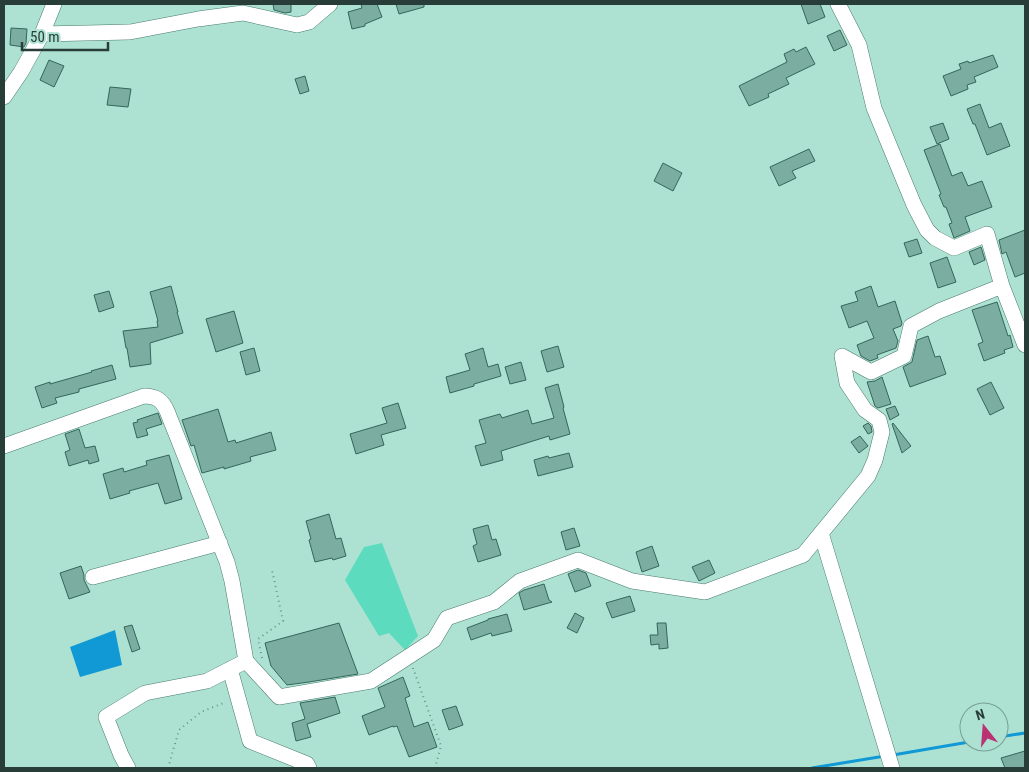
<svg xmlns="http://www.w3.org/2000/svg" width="1029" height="772" font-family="'Roboto Condensed',sans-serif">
  <rect width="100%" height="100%" fill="#ade2d3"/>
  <path fill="#5cdbbe" d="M382,543l36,93 -13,14 -16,-17 -10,3 -34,-56 19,-33z"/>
  <path fill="#1199d5" d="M115,630l7,35 -42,12 -10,-30z"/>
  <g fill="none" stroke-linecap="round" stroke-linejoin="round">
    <path stroke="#1199d5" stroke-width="3" d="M999,737l26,-4
      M893,755l76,-13
      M812,768l73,-12"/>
  </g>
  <path fill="#7baea0" stroke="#34665a" d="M273,4h18v8l-6,1 -11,-3z
    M361,4h16l5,13 -17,7v2l-13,3 -4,-17 14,-4z
    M396,4h28v3l-25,7z
    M801,4h19l5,13 -17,7z
    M11,28l16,1 -1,14 -2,4 -14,-2z
    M840,30l7,15 -13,6 -7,-15z
    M806,47l9,17 -29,14 3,6 -21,10 1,3 -20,9 -10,-20 48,-24 -3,-8 10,-5 2,3z
    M993,55l5,12 -24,10 2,5 -9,3 1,4 -17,7 -8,-20 18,-7 -2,-5 9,-3 1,2z
    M49,60l15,6 -10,21 -14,-7z
    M305,76l4,15 -9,3 -5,-15z
    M110,87l21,2 -3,18 -21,-2z
    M980,104l9,24 12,-5 9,23 -23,9 -12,-31h-2l-6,-15z
    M943,123l6,16 -12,5 -7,-17z
    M940,144l12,32 10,-4 6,14 14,-5 10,26 -27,10 5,14 -16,7 -5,-14 3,-1 -6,-16h-2l-5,-12 2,-1 -17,-44z
    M809,149l6,12 -23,10 4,7 -17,8 -9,-19z
    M663,163l19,10 -9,18 -19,-10z
    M1025,230v43l-10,4 -9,-25 -4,2 -3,-14z
    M917,239l5,14 -13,4 -5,-14z
    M981,247l4,13 -11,5 -5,-13z
    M947,257l9,25 -18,6 -8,-25z
    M171,286l7,26h-1l6,21 -33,10 1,21 -21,3 -3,-19h-1l-3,-17 35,-4 -1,-6h1l-8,-29z
    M871,286l7,21 17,-6 7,22 -1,3 -8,3 5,12 -2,7 -19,7 1,3 -8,3 -9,-5 -4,-11 17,-7 -7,-17 -18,7 -8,-22 17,-5 -3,-9z
    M109,291l5,16 -15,5 -5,-17z
    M997,302l11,34 2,-1 3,12 -9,3 1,3 -21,8 -6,-17 5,-2 -11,-32z
    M234,311l9,32 -27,9 -10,-33z
    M928,336l7,21 5,-1 6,18 -36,13 -7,-20 9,-5 5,-22z
    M558,346l6,21 -17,5 -6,-21z
    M254,348l6,23 -14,4 -6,-23z
    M483,348l5,19 10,-3 3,12 -27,8v2l-24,7 -4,-16 24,-7 -5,-16z
    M521,362l5,18 -16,4 -5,-17z
    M112,365l4,14 -37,10v3l-24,6 2,5 -15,5 -7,-21 15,-5v2l42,-12 -1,-1z
    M882,377l9,27 -13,4 -3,-2 -8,-24 8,-1z
    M991,382l13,26 -14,7 -13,-26z
    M558,384l6,23 -1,1 7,26 -20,6 -1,-4 -48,15 2,9 -22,6 -6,-20 11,-3 -7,-23 21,-6 2,4 26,-8 4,14 22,-6 -9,-30z
    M398,403l8,25 -25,7 3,10 -28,9 -6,-20 37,-11 -5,-15z
    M895,406l4,9 -9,5 -4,-11z
    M218,409l10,33 7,-2 1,3 35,-11 5,18 -26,7 1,4 -27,8v-2l-22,6 -8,-28 -3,1 -9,-26z
    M158,413l4,11 -16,5 2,6 -11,3 -4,-15 5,-1 -1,-2z
    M868,423l3,3 1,6 -4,2 -5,-8z
    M893,423l18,23 -9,7 -10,-29z
    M79,429l6,19 10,-2 4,15 -10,3 -1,-4 -19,6 -4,-14 5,-2 -5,-16z
    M860,436l8,10 -9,7 -8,-11z
    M569,453l4,14 -35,9 -4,-16 14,-4 1,2z
    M169,455l13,44 -17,5 -7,-21 -29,8 1,2 -20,6 -7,-25 20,-6 1,4 23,-7 -1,-4z
    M329,514l7,25 5,-1 5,18 -13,4 -1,-2 -17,4 -6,-22 2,-1 -5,-18z
    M488,525l4,15 4,-1 5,16 -23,7 -5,-16 4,-2 -4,-15z
    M574,528l6,18 -14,4 -5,-18z
    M652,546l7,20 -17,6 -6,-20z
    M709,560l6,13 -16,8 -7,-14z
    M81,566l3,9v5l6,12 -21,7 -9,-26z
    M578,570l8,3 5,13 -16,6 -7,-18z
    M544,584l5,16 3,2 -28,8 -5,-17 5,-3z
    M630,596l5,15 -23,7 -6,-15z
    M575,613l9,5 -7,15 -10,-5z
    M507,614l5,17 -20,5 -1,-3 -20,7 -4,-12 21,-8v-1z
    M339,623l19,51 -49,8 -22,3 -16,-19 -6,-23z
    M657,623h9l2,25 -9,1v-5l-8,1 -1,-10h8z
    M132,625l8,24 -8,3 -8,-25z
    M403,677l7,19 -5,2 9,29 14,-5 9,25 -28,10 -12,-31 -4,1v-1l-24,9 -7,-19 23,-9 -7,-19z
    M335,697l5,16 -33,11 4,13 -15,4 -4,-18 13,-4 -5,-16z
    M456,706l7,19 -14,5 -7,-20z
    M1025,751v17h-20l-4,-10z"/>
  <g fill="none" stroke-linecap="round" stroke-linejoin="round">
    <g stroke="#497b6e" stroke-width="16">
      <path id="minor" d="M838,4l21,41 15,63 40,97 13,25 8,8 19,10 33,-14 15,52 23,59
        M42,34l12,-30
        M4,97l17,-25 21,-38 88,-2 68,-13 45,-6 54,12 12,-3 21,-18
        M4,446l140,-50c12,0 18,4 23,15l60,151 5,19 14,80 -39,20 -62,12 -39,24 15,38 7,13
        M821,533l71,235
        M93,577l127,-34
        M246,661l33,36 92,-16 63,-41 13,-22 47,-16 26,-21 58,-21 54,21 73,11 98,-37 65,-79 7,-16 7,-28 -3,-12 -14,-10 -18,-27 -5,-27 29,16 33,-16 7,-30 28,-15 63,-25
        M230,669l20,72 57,23 2,4"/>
    </g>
    <path stroke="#6c9287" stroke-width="2" stroke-dasharray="1 4" stroke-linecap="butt" d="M262,658l-4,-19 25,-18 -11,-51
      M413,668l28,78 -6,22
      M168,768l11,-38 22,-18 25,-10"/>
    <use href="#minor" stroke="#fff" stroke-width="15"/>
  </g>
  <rect width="1029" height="772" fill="none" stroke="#283d37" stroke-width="10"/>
  <g transform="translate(984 727) rotate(343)"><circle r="24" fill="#ade2d3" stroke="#78a095"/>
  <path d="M0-4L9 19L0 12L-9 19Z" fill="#b93272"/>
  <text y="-8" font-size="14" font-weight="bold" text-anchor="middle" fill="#283d37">N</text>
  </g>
  <path d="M22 42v8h86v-8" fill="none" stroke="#283d37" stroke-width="2.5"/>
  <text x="30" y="42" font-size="15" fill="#283d37" stroke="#ade2d3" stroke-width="4" paint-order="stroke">50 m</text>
</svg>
